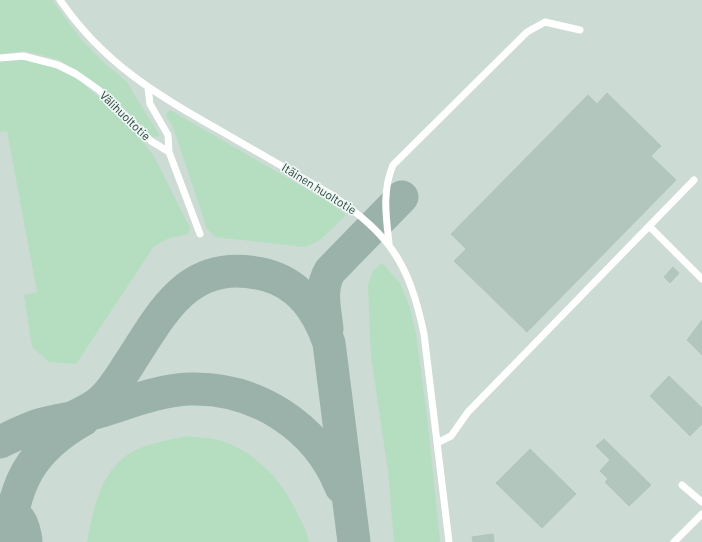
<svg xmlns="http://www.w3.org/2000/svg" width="702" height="542" font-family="Barlow,sans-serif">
  <rect width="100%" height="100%" fill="#ddebe5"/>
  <path fill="#ccdbd4" d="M0,0h702v542h-702z"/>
  <path fill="#b4debf" d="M0,0h52l29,39 21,22 24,20 34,55 -7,1 -35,-35 -35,-28 -26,-15 -32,-8 -25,3z
    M27,60l26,7 27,14 48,42 26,33 36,72 -2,6 -19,4 -15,8 -78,118 -27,-2 -17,-15 -8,-52 13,-3 -30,-161 -7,1v-71z
    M170,110l157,91 19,14 -26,25 -15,7 -90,-10 -8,-8 -34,-102 -7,-12z
    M382,263l18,20 10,25 6,26 11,83 13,125h-46l-6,-71 -17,-115 -3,-71 5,-14z
    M188,436c11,2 24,1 34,5 34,12 59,38 74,70 5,10 11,20 13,31h-222c6,-32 14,-73 45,-90 17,-9 37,-12 56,-16z"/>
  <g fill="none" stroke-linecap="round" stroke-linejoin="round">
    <path stroke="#9ab2aa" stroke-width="33" d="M327,329c-2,-20 -8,-40 3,-58l72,-74
      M68,420c11,-6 25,-11 34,-20 11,-10 19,-24 27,-36 35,-54 60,-108 137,-89 34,9 52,36 63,68l25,199
      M0,442c13,-6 26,-13 39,-17 20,-5 40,-8 59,-13 30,-9 61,-22 92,-23 65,-2 127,37 151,98
      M8,542c6,-58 22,-92 75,-122"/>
    <path stroke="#9ab2aa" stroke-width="81" d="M0,534l2,8"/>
  </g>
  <path fill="#b3c6be" stroke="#b0c5bc" d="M607,93l54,53 -10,10 25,24 -149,152 -73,-71 12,-12 -15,-15 137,-139 9,9z
    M673,267l6,6 -9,10 -6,-6z
    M702,320v35l-15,-15z
    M669,376l33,32v16l-12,12 -40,-40z
    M604,439l47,46 -22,21 -24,-24 3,-3 -8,-8 10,-11 -14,-14z
    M530,449l46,45 -34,34 -46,-45z
    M493,534l1,8h-21l-1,-5z"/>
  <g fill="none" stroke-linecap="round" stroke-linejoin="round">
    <path stroke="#fff" stroke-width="7" d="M60,0c44,64 96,94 161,131 37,21 74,43 111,64 59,41 77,68 92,139l25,208
      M0,58l23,-2 35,9 18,9 23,16 52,51 18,11 31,82
      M148,88l2,16 18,31 1,17
      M650,227l52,52
      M389,243c-3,-27 -7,-52 4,-78l134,-133 18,-10 35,8
      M437,443l14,-7 17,-24 226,-232
      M682,485l20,17
      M674,542l28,-28"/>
  </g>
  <g text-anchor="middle" stroke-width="3.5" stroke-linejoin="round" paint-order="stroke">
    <g font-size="12" fill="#1e3b33" stroke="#eef7f3">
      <text transform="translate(125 116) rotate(44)" y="4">Välihuoltotie</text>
      <text transform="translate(319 189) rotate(32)" y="4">Itäinen huoltotie</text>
    </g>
  </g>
</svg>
